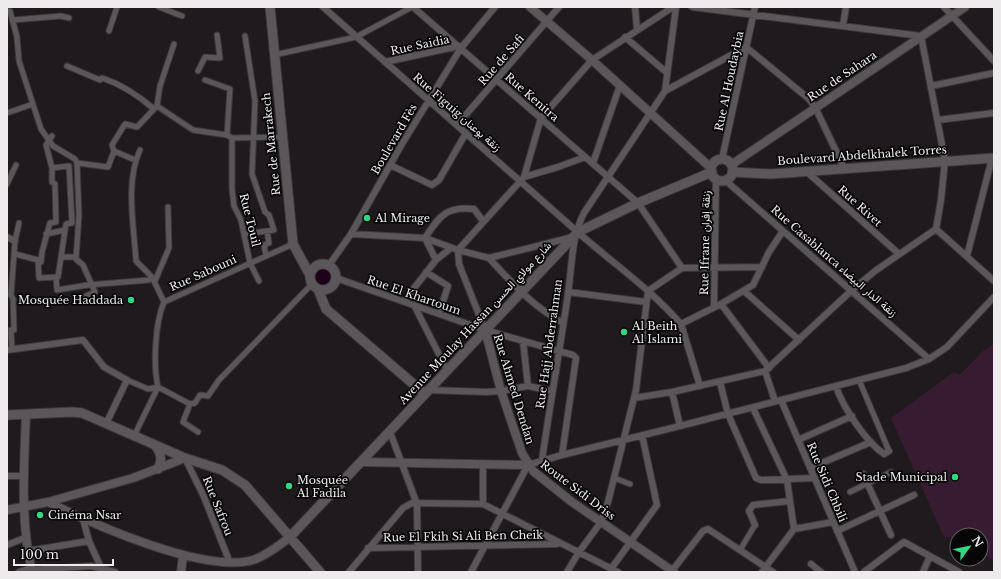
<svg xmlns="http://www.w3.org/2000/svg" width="1001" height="579" font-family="'Libre Baskerville',Vazirmatn,serif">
  <rect width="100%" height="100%" fill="#1e1a1d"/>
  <path fill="#371c31" d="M994,344v217l-13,-8v-18h-24v3l-13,-1 -53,-119 63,-46 6,3 24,-25z"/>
  <path fill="#1d0019" d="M314 278a9 9 0 1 1 18 0a9 9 0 1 1-18 0Z"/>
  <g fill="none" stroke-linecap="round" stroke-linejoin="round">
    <g stroke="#3a3839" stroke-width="7">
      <path id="pedestrian" d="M159,7l23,9
        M7,11h3l7,26 2,24 22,68 12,17 22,13 2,4 31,4 6,-16 21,9
        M13,20l48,-4 8,2
        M109,31l8,-24
        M274,55l82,-18 56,-30
        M67,66l33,14 2,-2c19,6 37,18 52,31
        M198,71l7,-14 15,1 -3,-23
        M205,80l25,9 -3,46
        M157,106l36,24 34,5 5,3 50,-1
        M7,113l26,-9
        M232,138v51l2,17 7,14 9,43 9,18
        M140,150c-15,32 -6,76 -4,111l16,16
        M114,151l-2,-6 13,-21 12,3 20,-21 3,-20 14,-42
        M77,163l2,52 -3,44 7,6 12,27 -11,5
        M7,184l9,-19
        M46,234l19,-4
        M244,234l30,-4 -5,-15 -4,-3 -13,-38 3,-73 -10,-65
        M15,254l23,6 1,18 19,-1 8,-53 6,-1 -3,-57 -17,2 -6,-23 6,-9
        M266,256l-2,-11 5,-2 -2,-12
        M61,257h15
        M38,262h3l1,-10 8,-29 6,-1 -1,-38 -3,-2v-14
        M56,277l1,13 31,-5 61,-5 3,-3 12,25c-9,21 -11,63 -6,85l-24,49
        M155,281l14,-33 -1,-41
        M164,302l129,-58
        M12,349l-1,-19h3l-1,-31 -2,-4 4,-54 4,-18
        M127,380l21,9 10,-2 32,17 -7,18 15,10
        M859,380l30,71
        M190,404l5,-1 5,-8 8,1 11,-16 93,-96
        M614,478l16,6
        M850,492l41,-20
        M740,550l15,-25"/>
    </g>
    <g stroke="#3a3839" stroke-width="8">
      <path id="minor" d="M323,7c83,74 166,147 249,220 36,33 77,60 109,97l19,62
        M413,7l225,196 44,65
        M635,7l2,22
        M692,7l229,29 24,124 -4,40 -5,29
        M944,7l50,54
        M843,25l3,-18
        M625,37l41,35
        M385,62l74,-16
        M931,86l63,-13
        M665,91l81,-44 63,52 6,8 30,63
        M938,120l56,-7
        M457,125l102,-118
        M722,159l33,-152
        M593,163l27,-78
        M390,165l42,20 7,-5 27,-47
        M807,172l92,82
        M524,177l34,-10 27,-10
        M725,180l204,179
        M936,229l58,52
        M351,234l74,4 33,12 31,8 84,-21
        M7,237l8,4
        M458,250l66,-73 17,-59 51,-58 81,-53
        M458,250l1,14 26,66
        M967,256l25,-98
        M489,258c25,27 42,47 74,65
        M436,260l-11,-22c14,-21 20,-32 49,-29l9,12
        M329,265l22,-31 51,-90 59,-96 34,-41
        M426,272l22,14 -9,28
        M336,278l149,52 88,25 3,3 -14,97
        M744,291l55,49
        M568,292l78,10
        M404,301l32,-41 15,-12
        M721,304l48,64
        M414,305l33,65
        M714,307l2,-128
        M681,324l40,-20 32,-19 16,-33 14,-21
        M523,341l5,45
        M7,350l76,-10 21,27 23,13 -21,44
        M765,371l10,30
        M720,382l8,32 28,64 5,2 54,-2
        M836,386c6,20 30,56 48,68l5,-3
        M429,390l57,2 15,-1 27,-5 24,5
        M672,392l8,34
        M634,398l38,-6 93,-21 87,-81 23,-19 61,-42
        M781,400l74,172
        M753,408l34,72 7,49
        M390,432l27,72 1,68
        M798,440l54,-24
        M185,458l19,39 26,66
        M542,460c8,-55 18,-111 26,-166 4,-27 3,-56 16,-81l81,-122 11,-84
        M810,468l61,-26
        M863,474l28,61
        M7,476h16
        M483,504v-39
        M83,519l6,22 13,29
        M755,525l-6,-14 4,-6 37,-4
        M794,529l39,-7
        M837,531l77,-36
        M7,545l20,-8
        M368,548l189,-4
        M28,551l61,-10
        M811,564l10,8
        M611,569l46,-64 -15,-70
        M31,570l60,-4 24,6
        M19,572l12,-4
        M349,572l54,-64 9,-5 71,1 135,68
        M471,572l57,-107 34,-10 118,-29 226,-58 23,-9 18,-12 47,-50
        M567,572l12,-20 22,-30 7,-20 28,-112 12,-99 34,-23 80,-1
        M671,572l32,-41 5,-2 65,43
        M762,572l32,-43
        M864,572l40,-30 55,30
        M923,572l7,-16"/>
    </g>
    <g stroke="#3a3839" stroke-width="10">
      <path id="tertiary" d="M530,7l62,53 119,108
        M731,165l234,-158
        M485,330l16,61 21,62 11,18 39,31 102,70
        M26,414c-2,52 -6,107 6,158
        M361,462l167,3
        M48,502c45,22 156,72 205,58 13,-4 25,-14 36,-22
        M7,510l41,-8 85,-24 52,-20
        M181,572l2,-16"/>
    </g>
    <g stroke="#3a3839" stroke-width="11">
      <path id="secondary" d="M270,7l23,237 17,31
        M711 170a11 11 0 1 1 22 0a11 11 0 1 1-22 0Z
        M732,172l39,2 223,-16
        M310 277a13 13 0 1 1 26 0a13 13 0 1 1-26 0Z
        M318,289l8,20 99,85
        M7,415l65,-3 10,1 103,45 37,12 23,15 75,87
        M155,445c6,8 8,15 3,24
        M289,538l289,-306 60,-29 74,-31"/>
    </g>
    <use href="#pedestrian" stroke="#5a5659" stroke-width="5"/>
    <use href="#minor" stroke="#5a5659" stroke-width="6"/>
    <use href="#tertiary" stroke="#5a5659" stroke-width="8"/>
    <use href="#secondary" stroke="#5a5659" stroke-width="9"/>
  </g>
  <g fill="#31d882" stroke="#070607" stroke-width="1.5">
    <circle cx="367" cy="218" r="4"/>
    <circle cx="131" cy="300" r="4"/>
    <circle cx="624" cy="332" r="4"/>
    <circle cx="955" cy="477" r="4"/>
    <circle cx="289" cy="486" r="4"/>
    <circle cx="40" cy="515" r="4"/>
  </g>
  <g text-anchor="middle" stroke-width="3.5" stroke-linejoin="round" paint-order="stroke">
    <g font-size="11" fill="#edebec" stroke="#070607">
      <text transform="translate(420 45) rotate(-12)" y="4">Rue Saidia</text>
      <text transform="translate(501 60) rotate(-49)" y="4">Rue de Safi</text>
      <text transform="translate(842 76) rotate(-34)" y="4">Rue de Sahara</text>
      <text transform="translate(729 81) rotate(-78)" y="4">Rue Al Houdaybia</text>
      <text transform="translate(532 97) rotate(41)" y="4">Rue Kenitra</text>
      <text transform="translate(457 112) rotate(41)" y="4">Rue Figuig زنقة بوعنان</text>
      <text transform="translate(394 139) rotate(-60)" y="4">Boulevard Fès</text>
      <text transform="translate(271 144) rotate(-96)" y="4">Rue de Marrakech</text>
      <text transform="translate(862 155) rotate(-4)" y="4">Boulevard Abdelkhalek Torres</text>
      <text transform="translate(860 206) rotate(42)" y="4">Rue Rivet</text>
      <text transform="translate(250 220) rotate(76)" y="4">Rue Touil</text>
      <text transform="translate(705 243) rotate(-89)" y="4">Rue Ifrane زنقة إفران</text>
      <text transform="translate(834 261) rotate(41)" y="4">Rue Casablanca زنقة الدار البيضاء</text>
      <text transform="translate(203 273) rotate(-24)" y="4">Rue Sabouni</text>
      <text transform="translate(414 295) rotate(19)" y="4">Rue El Khartoum</text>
      <text transform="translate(475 323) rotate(-47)" y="4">Avenue Moulay Hassan شارع مولاي الحسن</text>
      <text transform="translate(549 344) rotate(-82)" y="4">Rue Hajj Abderrahman</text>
      <text transform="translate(514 389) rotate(73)" y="4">Rue Ahmed Dendan</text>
      <text transform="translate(827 482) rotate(67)" y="4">Rue Sidi Chbili</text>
      <text transform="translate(578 490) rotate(37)" y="4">Route Sidi Driss</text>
      <text transform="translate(218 506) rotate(68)" y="4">Rue Safrou</text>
      <text transform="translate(463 536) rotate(-1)" y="4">Rue El Fkih Si Ali Ben Cheik</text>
    </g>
    <g font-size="11" fill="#edebec" stroke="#070607" text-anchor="start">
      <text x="375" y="222">Al Mirage</text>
      <text x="123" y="304" text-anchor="end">Mosquée Haddada</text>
      <text x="632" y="330">Al Beith<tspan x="632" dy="13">Al Islami</tspan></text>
      <text x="947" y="481" text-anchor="end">Stade Municipal</text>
      <text x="297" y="484">Mosquée<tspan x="297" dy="13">Al Fadila</tspan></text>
      <text x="48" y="519">Cinéma Nsar</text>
    </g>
  </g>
  <rect width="1001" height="579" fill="none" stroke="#edebec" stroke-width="16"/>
  <g transform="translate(969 547) rotate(57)"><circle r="19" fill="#070607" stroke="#636263"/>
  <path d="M0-3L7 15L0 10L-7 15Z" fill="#31d882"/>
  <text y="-6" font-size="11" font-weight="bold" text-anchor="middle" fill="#edebec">N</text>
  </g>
  <path d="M14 559v6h99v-6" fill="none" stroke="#edebec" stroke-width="2"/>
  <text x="20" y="559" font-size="12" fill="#edebec" stroke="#070607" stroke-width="3" paint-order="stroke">100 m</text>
</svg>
